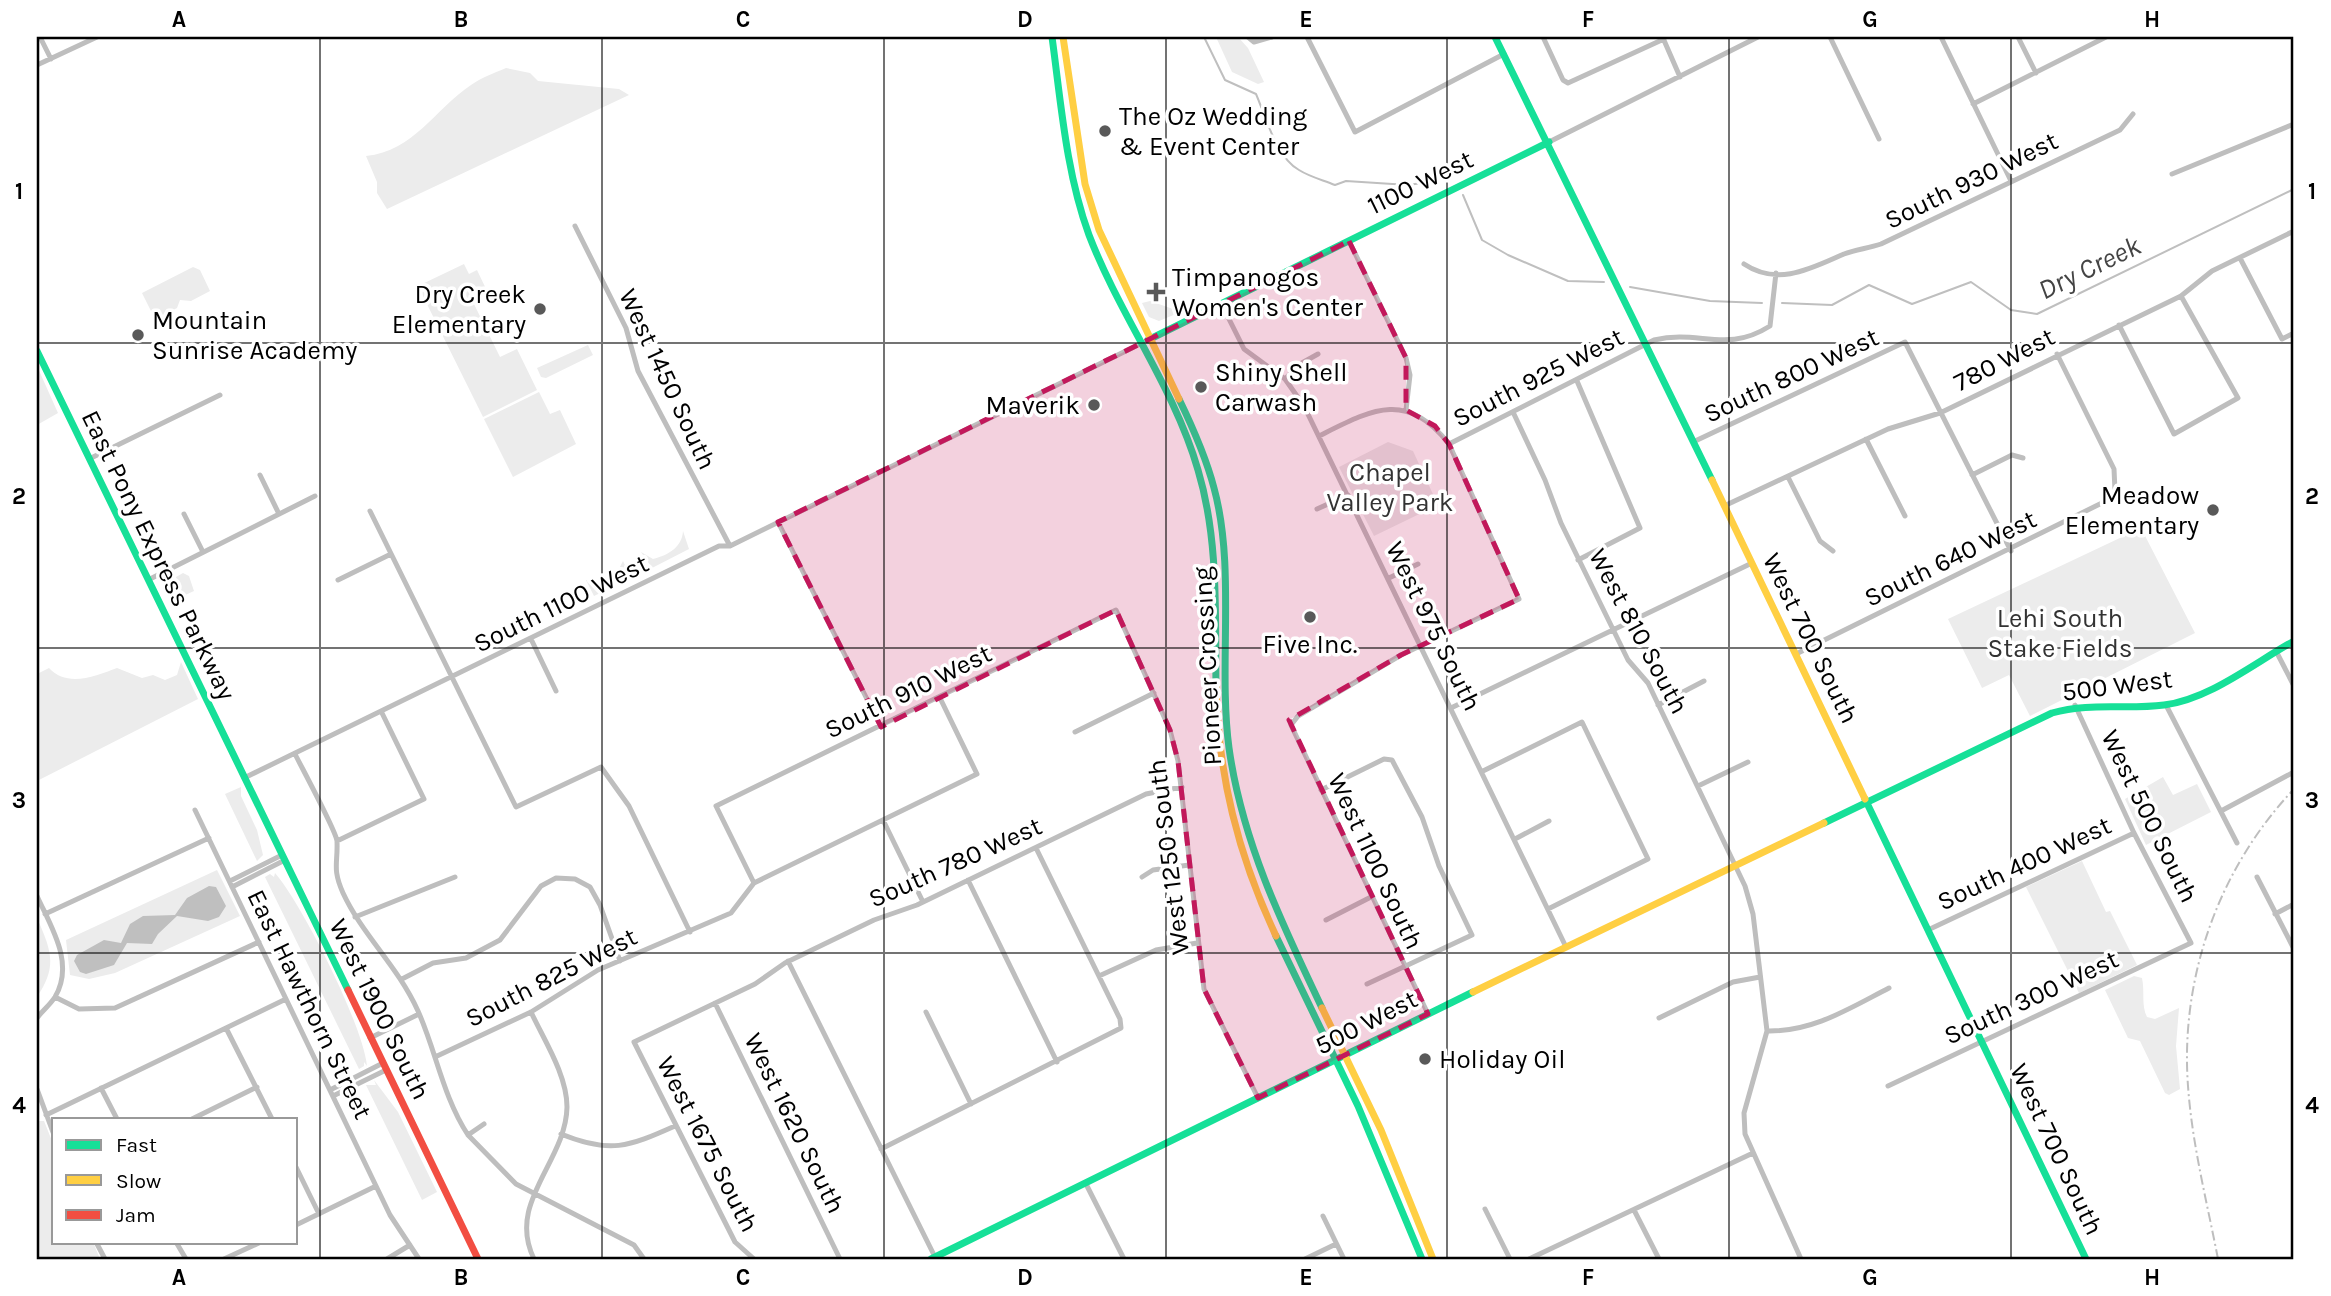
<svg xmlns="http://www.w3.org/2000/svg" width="2331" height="1296" font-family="Karla,sans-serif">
  <rect width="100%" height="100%" fill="#fff"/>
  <path fill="#ececec" d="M1216,37h22l10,11 16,34 -6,2 -26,-12z
    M506,68l24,5 8,8 81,8 10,6 -242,114 -10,-16v-11l-11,-26c48,-5 69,-47 105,-71 10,-7 23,-12 35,-17z
    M464,264l5,10 8,-4 11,23 -15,9 27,55 17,-8 20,41 -54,27 -65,-131z
    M193,267l7,3 10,21 -19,10 -11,-1 -3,8 -22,11 -13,-26z
    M1150,301l23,8 3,5 -17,7 -10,-4 -7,-14z
    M588,345l5,10 -47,23 -5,-1 -4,-9z
    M37,366l21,47 -21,12z
    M539,392l11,22 10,-4 16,34 -63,33 -29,-58z
    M1388,442l25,9 25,54 -64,31 -35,-69z
    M2141,528l54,105 -165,83 -21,-41 -27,13 -34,-69z
    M683,531l6,18 -37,19 -11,-16 12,7c16,-4 29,-12 30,-28z
    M623,561l8,17 -37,18 -8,-16 14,3 15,-6z
    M183,573l6,3 5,15 -22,10 -6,-8 12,-5 -2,-11z
    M181,662l17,37 -161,82v-107l12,-6c18,20 47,8 68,0l25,10 11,-3 12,5 12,-5z
    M2163,777l10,18 24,-11 14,28 -65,33 -21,-46z
    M241,787v9l16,34 6,25 -6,6 -32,-67z
    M2082,861l24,51 4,-1 27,54 -58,28 -53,-106z
    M217,870l23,46 -125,57 -26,6 -19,-4 -4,-35z
    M275,873c27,31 88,152 92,193l-3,-4v4l-5,3 -94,-192 5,-3 4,3z
    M37,918c14,32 21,48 0,79z
    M2134,976l8,2c3,14 -1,27 5,39l8,2 24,-11 -3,38 4,43 -11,6 -4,-2 -25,-52 -12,-3 -23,-48z
    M374,1080l24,32 39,80 -15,8 -56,-115h10z
    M37,1121h7l10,25v96h39l7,17h-63z"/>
  <path fill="#bfbfbf" d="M209,886l7,1 10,19 -7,11 -11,4 -31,-5 -19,18 -6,10 -25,-1 -13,22 -28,9 -6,-2 -6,-11 3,-6 27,-15 17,3 9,-19 13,-8 32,-1 12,-17z"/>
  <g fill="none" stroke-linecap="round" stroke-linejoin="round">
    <path stroke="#bfbfbf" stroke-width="2" d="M1204,37l21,43 31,14c10,23 20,63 43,76 11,7 24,10 36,15l11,-4 62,4 28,-4
      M1463,195l19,45 26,15 60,26 36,1
      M1630,287l80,14 52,2
      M1782,303l50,2 37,-20 43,19 59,-22 40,28 26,4 257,-125"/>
    <path stroke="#bebebe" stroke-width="5" d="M40,37l11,22
      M1248,37l6,5 18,-5
      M1307,37l48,95 149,-78
      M1543,37l20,43 5,3 96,-44
      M1830,37l49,102
      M1941,37l70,144
      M2018,37l18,36
      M1663,38l17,39
      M37,65l60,-28
      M1973,104l133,-67
      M1549,142l209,-105
      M2172,174l122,-50
      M575,226l51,102 12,43 92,175
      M1349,241l57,117 4,17 -4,35
      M2240,258l42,81 12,-6
      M1744,264c34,23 68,4 100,-10 11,-4 25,-6 37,-10l239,-114 13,-16
      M1222,305l22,44 41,30 19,27 262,541
      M2119,325l55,109 64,-36 -57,-102
      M1285,379l15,-15 18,-10
      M1577,381l63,147 -62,32
      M1513,412l32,68 16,43 67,137 20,23 97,203 8,28 14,117 -23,82 1,21 56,125
      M1319,436c52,-26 87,-47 130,8l70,155 -118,56 -103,61 -7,9 137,289
      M1866,439l39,77
      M1693,442l212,-100 106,209
      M1449,444l205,-104c45,-11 72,14 116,-14l6,-53
      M89,459l131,-64
      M260,475l19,39
      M1972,475l40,-20 11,3
      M1788,477l32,64 13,10
      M1724,506l164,-77 52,-16 241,-117 31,-25 82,-40
      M1317,509l31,-14
      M370,511l146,296 85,-40 28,39 61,126
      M184,514l19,38
      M778,522l103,205
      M1389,578l29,-14
      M148,580l167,-84
      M338,580l53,-26
      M531,639l25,52
      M2276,651l18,35
      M1796,654l314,-155 5,-8 -1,-22 -57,-115
      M1658,705l46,-24
      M2166,705l71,138
      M1453,707l299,-144
      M1075,732l79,-39
      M295,754c7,14 41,77 42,87 1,23 -5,27 6,52 20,43 54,72 75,118 18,40 25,86 50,124l16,-11
      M1483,771l99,-49 66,137 -100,50
      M244,778l475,-232h11l410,-202
      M1698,786l50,-24
      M1321,790l63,-31 8,1 30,57 17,49 33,69 -105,49
      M195,810l195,405 29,44
      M2221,811l73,-39
      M883,820l40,82
      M1515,839l34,-18
      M337,841l87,-42 -42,-86
      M1142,877l11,-7 36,-5
      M2257,877l37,72
      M968,880l89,182
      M230,881l52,-26
      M754,883l-38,-77 400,-196 54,120 8,31 26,228 54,109
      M232,887l53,-27
      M37,896c14,31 38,67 18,101 -5,8 -13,14 -18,21
      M45,914l164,-76
      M2275,914l19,-10
      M355,917l100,-40
      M1326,920l45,-23
      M1930,929l204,-96
      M788,961l147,296
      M1099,976l57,-26 41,-7
      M402,979l31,-16 33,-5 34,-18 41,-54 15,-8 19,1 15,8 10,18 20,56
      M55,997l24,12 36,-1 144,-66
      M715,1003l125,256
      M531,1012c13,28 36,63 36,95 -1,55 -61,95 -33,152
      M926,1012l45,92
      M1659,1018l74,-36 27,-5
      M226,1028l46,91
      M1767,1031c46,1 83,-23 122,-43
      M370,1038l49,-24
      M435,1057l96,-45 67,-42 133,-57 23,-30 223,-109 -37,-76
      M1888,1086l303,-143 -57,-110 -59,-128
      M101,1088l16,31
      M37,1089l17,46
      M330,1090l53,-27
      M333,1096l53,-26
      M46,1115l240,-116
      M192,1119l65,-32
      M561,1134c49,20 67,13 114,-8
      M468,1135l48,49 118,61 10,14
      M881,1149l240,-121 -1,-9 -84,-171
      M296,1167l23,47
      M1086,1184l38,75
      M1485,1209l25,50
      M1634,1210l25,49
      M1323,1216l21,43
      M296,1225l80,-39
      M96,1242l9,17
      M176,1242l10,17
      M224,1259l37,-17
      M387,1259l23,-14
      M754,1259l-19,-17 -101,-200 121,-58 30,-21 89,-43 43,-15 229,-111 36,-7
      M1305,1259l31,-15
      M1529,1259l224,-106"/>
    <path stroke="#16e098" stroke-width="7" d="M1052,37c9,66 14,135 37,198 31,81 85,152 109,235 21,70 17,144 18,216
      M1495,37l217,443
      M1148,340l401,-198
      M37,351l311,639
      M1179,399c14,29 27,58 35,89 22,80 4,178 15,260 13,93 53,176 93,260
      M1865,799l221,460
      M1824,823l228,-110c38,-11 74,-3 112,-8 46,-6 90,-42 130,-64
      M1276,936l82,170 64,153
      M931,1259l542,-267"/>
    <path stroke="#ffcf43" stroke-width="7" d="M1063,37l22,147 14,46 80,169
      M1712,480l153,319
      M1216,686c2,89 22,169 60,250
      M1473,992l351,-169
      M1322,1008l59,122 52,129"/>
    <path stroke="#f24e42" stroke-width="7" d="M348,990l130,269"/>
    <path stroke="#bebebe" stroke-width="2" stroke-dasharray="10 3.5 2 3.5" stroke-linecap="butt" d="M2218,1259c-11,-57 -26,-115 -30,-173 -8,-109 31,-218 106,-297"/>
  </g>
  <path fill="#c2185b" fill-opacity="0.2" stroke="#c2185b" stroke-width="5" stroke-dasharray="14 9" stroke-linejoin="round" d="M1349,241l57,117v52l29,16 14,18 70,155 -118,56 -112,65 139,294 -170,84 -54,-109 -26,-228 -8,-31 -54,-120 -235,117 -103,-205z"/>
  <path fill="none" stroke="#000" stroke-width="2" stroke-opacity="0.55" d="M320,37v1222M602,37v1222M884,37v1222M1166,37v1222M1447,37v1222M1729,37v1222M2011,37v1222M37,343h2257M37,648h2257M37,953h2257"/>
  <g fill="#595959" stroke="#fff" stroke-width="2.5">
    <circle cx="1105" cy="131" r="7"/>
    <path d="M1152.5 281.5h7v7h7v7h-7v7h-7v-7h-7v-7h7z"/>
    <circle cx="540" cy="309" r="7"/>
    <circle cx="138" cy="335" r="7"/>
    <circle cx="1201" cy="387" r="7"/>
    <circle cx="1094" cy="405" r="7"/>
    <circle cx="2213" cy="510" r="7"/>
    <circle cx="1310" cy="617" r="7"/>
    <circle cx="1425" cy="1059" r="7"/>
  </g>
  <g text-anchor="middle" stroke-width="7" stroke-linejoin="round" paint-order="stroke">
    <g font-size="26" fill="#000" stroke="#fff" text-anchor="start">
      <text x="1119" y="125">The Oz Wedding<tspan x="1119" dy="30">&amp; Event Center</tspan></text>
      <text x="1172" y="286">Timpanogos<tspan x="1172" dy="30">Women's Center</tspan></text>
      <text x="526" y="303" text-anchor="end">Dry Creek<tspan x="526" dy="30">Elementary</tspan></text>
      <text x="152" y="329">Mountain<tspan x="152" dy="30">Sunrise Academy</tspan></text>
      <text x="1215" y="381">Shiny Shell<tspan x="1215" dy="30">Carwash</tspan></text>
      <text x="1080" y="414" text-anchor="end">Maverik</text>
      <text x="2199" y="504" text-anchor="end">Meadow<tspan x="2199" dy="30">Elementary</tspan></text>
      <text x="1310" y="653" text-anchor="middle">Five Inc.</text>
      <text x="1439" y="1068">Holiday Oil</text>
    </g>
    <g font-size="26" fill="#000" stroke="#fff">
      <text transform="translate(1971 180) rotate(-26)" y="9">South 930 West</text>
      <text transform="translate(1420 182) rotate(-26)" y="9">1100 West</text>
      <text transform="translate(2004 359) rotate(-27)" y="9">780 West</text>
      <text transform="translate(1791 375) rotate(-25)" y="9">South 800 West</text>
      <text transform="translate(1538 377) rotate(-27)" y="9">South 925 West</text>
      <text transform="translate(668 379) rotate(65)" y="9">West 1450 South</text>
      <text transform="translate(159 555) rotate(64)" y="9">East Pony Express Parkway</text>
      <text transform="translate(1950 558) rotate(-26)" y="9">South 640 West</text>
      <text transform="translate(561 603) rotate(-26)" y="9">South 1100 West</text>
      <text transform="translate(1434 626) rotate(64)" y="9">West 975 South</text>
      <text transform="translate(1639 631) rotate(62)" y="9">West 810 South</text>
      <text transform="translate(1811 638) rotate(64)" y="9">West 700 South</text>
      <text transform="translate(1207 666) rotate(-93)" y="9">Pioneer Crossing</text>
      <text transform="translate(2117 685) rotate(-7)" y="9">500 West</text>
      <text transform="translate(908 691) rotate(-26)" y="9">South 910 West</text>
      <text transform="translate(2150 816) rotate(64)" y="9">West 500 South</text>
      <text transform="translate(1168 857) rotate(-97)" y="9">West 1250 South</text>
      <text transform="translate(1376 861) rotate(65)" y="9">West 1100 South</text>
      <text transform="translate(955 862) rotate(-24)" y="9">South 780 West</text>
      <text transform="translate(2024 863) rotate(-25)" y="9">South 400 West</text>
      <text transform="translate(551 977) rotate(-27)" y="9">South 825 West</text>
      <text transform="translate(2031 997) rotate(-25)" y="9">South 300 West</text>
      <text transform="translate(310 1004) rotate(64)" y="9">East Hawthorn Street</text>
      <text transform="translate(380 1009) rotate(64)" y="9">West 1900 South</text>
      <text transform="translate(1366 1022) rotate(-27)" y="9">500 West</text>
      <text transform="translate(795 1123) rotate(64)" y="9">West 1620 South</text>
      <text transform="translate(708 1144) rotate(63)" y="9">West 1675 South</text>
      <text transform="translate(2057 1149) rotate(65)" y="9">West 700 South</text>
    </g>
    <g font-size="26" fill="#333" stroke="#fff">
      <text x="1390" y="481">Chapel<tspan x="1390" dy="30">Valley Park</tspan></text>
      <text x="2060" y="627">Lehi South<tspan x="2060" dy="30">Stake Fields</tspan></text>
    </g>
    <g font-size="28" font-style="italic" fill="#444" stroke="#fff">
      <text transform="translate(2089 267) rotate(-26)" y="10">Dry Creek</text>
    </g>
  </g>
  <rect width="2331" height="1296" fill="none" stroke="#ffffff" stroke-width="77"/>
  <rect x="52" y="1118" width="245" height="126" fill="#ffffff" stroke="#999999" stroke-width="2"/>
  <rect x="66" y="1140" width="35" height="10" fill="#16e098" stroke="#999999" stroke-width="2"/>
  <text x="116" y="1152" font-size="21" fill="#000000">Fast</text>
  <rect x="66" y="1175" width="35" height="10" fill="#ffcf43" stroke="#999999" stroke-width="2"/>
  <text x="116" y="1188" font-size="21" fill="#000000">Slow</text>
  <rect x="66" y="1210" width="35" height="10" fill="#f24e42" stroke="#999999" stroke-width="2"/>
  <text x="116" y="1222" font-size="21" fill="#000000">Jam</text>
  <rect x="38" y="38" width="2254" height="1220" fill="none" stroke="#000" stroke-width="2.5"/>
  <g font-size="23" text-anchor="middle" font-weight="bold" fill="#000">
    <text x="179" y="27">A</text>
    <text x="461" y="27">B</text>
    <text x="743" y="27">C</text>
    <text x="1025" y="27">D</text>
    <text x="1306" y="27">E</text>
    <text x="1588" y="27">F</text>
    <text x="1870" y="27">G</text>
    <text x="2152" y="27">H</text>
    <text x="19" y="199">1</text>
    <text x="2312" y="199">1</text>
    <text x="19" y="504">2</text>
    <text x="2312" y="504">2</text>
    <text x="19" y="808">3</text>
    <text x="2312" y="808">3</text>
    <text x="19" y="1113">4</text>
    <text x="2312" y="1113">4</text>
    <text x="179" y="1285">A</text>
    <text x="461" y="1285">B</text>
    <text x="743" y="1285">C</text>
    <text x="1025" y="1285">D</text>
    <text x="1306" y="1285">E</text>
    <text x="1588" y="1285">F</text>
    <text x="1870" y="1285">G</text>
    <text x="2152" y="1285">H</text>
  </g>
</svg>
